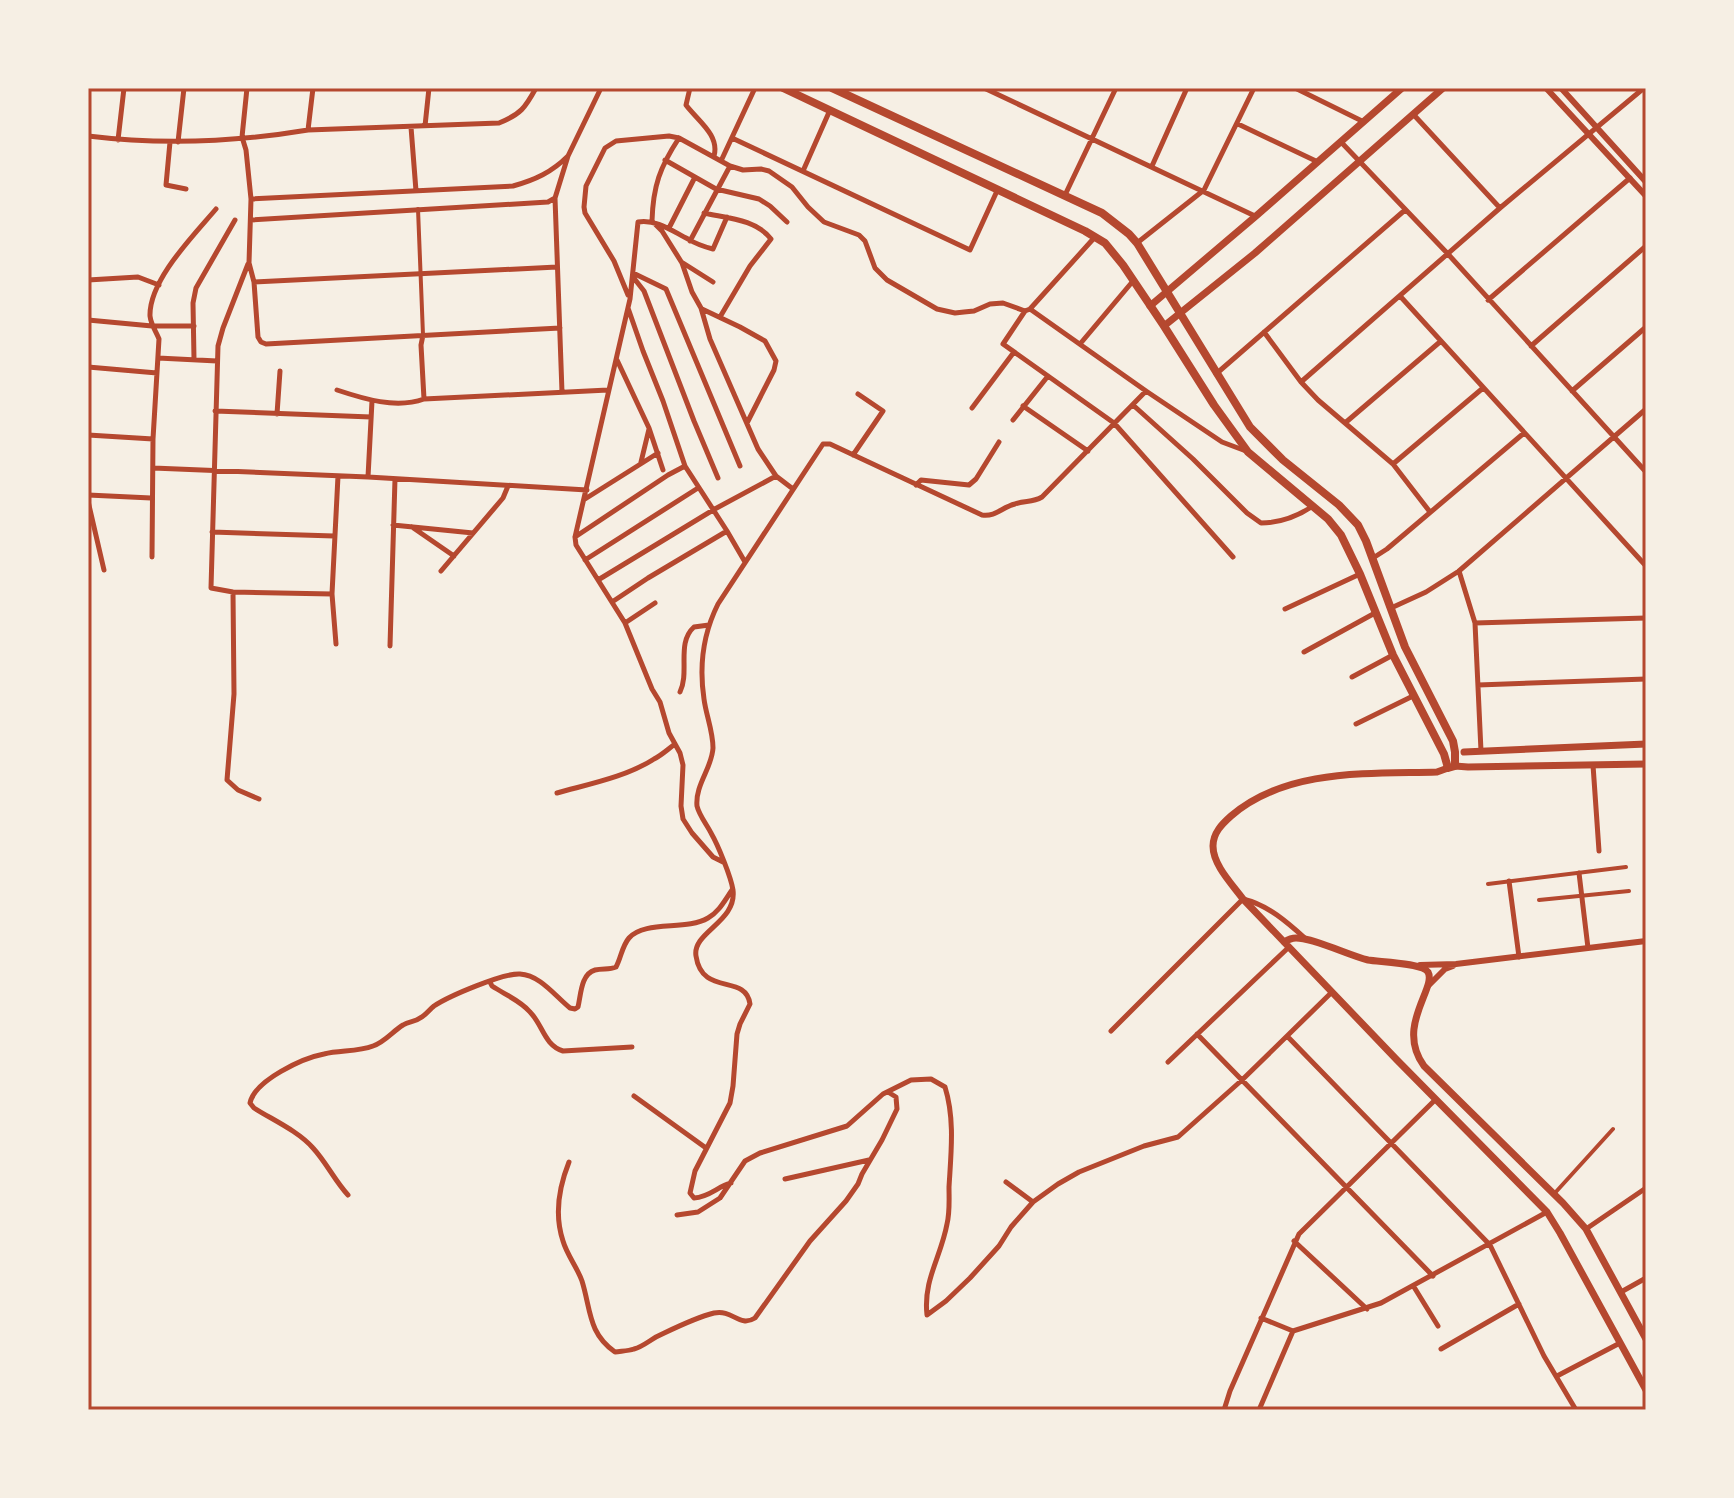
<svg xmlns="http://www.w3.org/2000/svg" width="1734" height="1498" font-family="Lato,sans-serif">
  <rect width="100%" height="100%" fill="#f6efe4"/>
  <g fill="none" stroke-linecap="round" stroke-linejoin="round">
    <path stroke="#b5482f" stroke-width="4" d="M418,209l5,126
      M1488,884l138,-17
      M1539,900l90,-9
      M1554,1194l59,-65"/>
    <path stroke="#b5482f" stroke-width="5" d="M247,88l-5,49 4,13 5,49 -2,64 5,19 4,55 3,5 5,2 294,-16
      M690,88l-4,17c11,15 34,30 28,51
      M984,88l271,128
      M1295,88l69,34
      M1413,114l87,94
      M1238,124l80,38
      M425,126l4,-38
      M411,127l5,64
      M308,130l5,-42
      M88,136c73,9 148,6 220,-6l191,-7c22,-9 26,-15 37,-35
      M679,138c-19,29 -26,48 -27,83l10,10 20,32 10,29 9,16 9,31 48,110 18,27 17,13
      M732,138l238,112 27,-59
      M118,140l6,-52
      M170,142l-4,43 20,4
      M178,142l6,-54
      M1341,142l107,112 198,218
      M665,160l51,29 43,10 11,7 17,16
      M721,161l34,-73
      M1152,166l35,-78
      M803,171l27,-61
      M1065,195l51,-107
      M251,199l262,-13c22,-6 39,-14 55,-30
      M704,213c22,5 52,6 67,26l-21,27 -30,51
      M251,220l297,-18 7,-4
      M669,228l26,-51
      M1095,237l-65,72 -5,2 -22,33 111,79 119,134
      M690,241l40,-75
      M1137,243l67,-53 50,-102
      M683,263l30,19
      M248,264l-25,64 -5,18 -7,242 22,4 99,2
      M633,273l33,16 74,177
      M633,277l11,14 50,130 24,57
      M88,280l50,-3 21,8
      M254,282l303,-15
      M628,295l-14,-34 -29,-48 -1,-6 2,-21 19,-38 11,-7 53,-5 10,2 51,28 13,4 18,-1 8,2 23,16 16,20 16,15 35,13 6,6 10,27 12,12 50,29 18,4 9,-1 10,-1 16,-7 13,-1 22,8
      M1400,296l246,270
      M1488,300l142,-122
      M628,308l15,43 20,50 22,65 42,65 18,31
      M702,309l38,18 25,14 11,20 -2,9 -27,53
      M1030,309l116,82 76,51 24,9
      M88,320l64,6h42
      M1264,332l37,50 17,18 75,64 37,48
      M423,335l-2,10 3,54
      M1080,344l53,-63
      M1531,346l115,-100
      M158,358l59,3
      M194,359l-1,-56 3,-15 39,-68
      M617,360l32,68 14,42
      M88,367l69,6
      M1216,374l189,-164
      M1301,382l199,-174 144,-120
      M337,390c27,9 59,19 87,9l184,-9
      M1572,391l74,-64
      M562,392l-7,-194 13,-42 33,-68
      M1133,405l60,54 54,54 14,10c18,0 37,-7 52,-17
      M1023,406l65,45
      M972,408l42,-56
      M215,411l156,6
      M277,414l3,-43
      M1013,420l35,-44
      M1345,423l96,-82
      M88,435l65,4
      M853,455l30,-44 -25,-17
      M641,462l8,-33
      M1393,464l90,-76
      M153,468l215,9 219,13
      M368,477l4,-76
      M916,485l5,-5 48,5 7,-6 23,-37
      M88,495l63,3
      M585,499l73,-46
      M88,501l16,69
      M393,525l80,8
      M412,527l42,29
      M212,532l122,4
      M575,537l93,-62 17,-9
      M152,557l1,-118 6,-100c-3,-8 -8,-14 -9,-23 -1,-36 44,-81 66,-107
      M1373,558l14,-9 137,-116
      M585,560l113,-72
      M441,571l62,-73 5,-12
      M1459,571l16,52 6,128
      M598,580l115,-70 63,-34
      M233,592l1,102 -7,86 11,10 21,9
      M612,602l36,-24 79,-47
      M1391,608l35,-16 33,-21 187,-162
      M1285,609l75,-35
      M625,623l30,-20
      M1475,623l171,-5
      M336,644l-4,-50 6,-118
      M390,646l5,-167
      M1304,652l71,-39
      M1352,677l41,-22
      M1478,685l168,-6
      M680,692c10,-20 -4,-49 14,-65l15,-2
      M1356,724l57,-28
      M1593,765l6,86
      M557,793c32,-9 69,-16 97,-34 8,-4 14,-10 21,-15
      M723,862l-10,-5 -21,-24 -9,-14 -2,-13 2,-41 -3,-12 -11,-20 -9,-31 -8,-13 -27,-66 -49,-78 -1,-8 55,-238 8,-77c19,-3 34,9 50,17 8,5 17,8 25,10l14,-32
      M1579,873l9,75
      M1509,881l10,76
      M490,982l2,4c12,8 29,15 38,26 13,13 14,33 33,39l69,-4
      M1111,1031l132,-132c25,6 44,23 63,40
      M1197,1034l236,242
      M1287,1036l203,209 54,111 32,54
      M1168,1062l121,-115
      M634,1096l72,52
      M569,1162c-10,25 -15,52 -6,79 4,14 14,26 19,40 9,29 6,52 33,71 6,-1 13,-1 19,-3 8,-2 15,-8 22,-12 19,-9 38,-19 58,-24 19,-4 25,15 41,5l55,-77 36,-40 12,-17 4,-10 20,-34 15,-31 -1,-12 -8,-5
      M785,1179l84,-19
      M1006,1182l27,20
      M731,1183c-13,3 -21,14 -37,15l-4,-5 5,-22 35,-68 3,-17 4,-52 3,-10 10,-20c-4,-31 -48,-7 -54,-48 -4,-24 41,-34 37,-66 -2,-13 -15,-45 -22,-57 -4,-8 -12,-18 -14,-27 -2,-21 15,-38 16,-58 0,-17 -7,-33 -9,-49 -5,-33 -1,-65 14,-95l105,-160h7l152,71c14,2 20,-8 33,-11 10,-4 17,-1 27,-7l104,-106
      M348,1195c-13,-14 -22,-33 -35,-47 -15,-17 -40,-28 -59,-40l-4,-5c5,-23 53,-45 74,-49 16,-4 34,-2 49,-8 12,-4 20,-15 30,-21 6,-4 12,-3 17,-7 6,-3 9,-8 14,-12 15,-10 69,-33 86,-32 20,1 35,22 50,34l5,1 3,-2c3,-13 3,-33 17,-37 8,-2 14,0 21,-3 5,-9 6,-21 13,-29 16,-18 57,-7 79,-20 11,-6 17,-18 24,-28
      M677,1215l21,-3 22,-14 25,-37 15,-8 87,-27 36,-32 28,-14 20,-1 14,8c10,32 6,66 4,100 0,12 1,25 -2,37 -6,33 -24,56 -20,91l19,-14 24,-23 29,-32 12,-19 22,-25 25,-18 21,-12 65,-26 34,-9 64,-57 90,-88
      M1586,1229l60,-41
      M1294,1241l73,68
      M1414,1287l24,39
      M1621,1292l25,-14
      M1261,1318l32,13
      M1441,1349l78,-45
      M1557,1376l63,-33
      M1224,1410l6,-19 69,-157 137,-135
      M1259,1410l34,-79 88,-28 166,-91"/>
    <path stroke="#b5482f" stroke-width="6" d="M1546,88l100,108
      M1561,88l85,94
      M1420,965l36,-1 190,-23
      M1428,986l17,-17 8,-3"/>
    <path stroke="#b5482f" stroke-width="7" d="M1150,306l106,-90 146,-128
      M1164,326l91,-73 188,-165
      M1464,752l182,-8
      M1455,766l13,1 178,-3
      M1448,768l-11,4c-68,2 -150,-4 -206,44 -9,8 -18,17 -18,30 0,19 19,38 30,53l154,161 150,152 13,21 86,157
      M1284,942c5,-3 7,-4 12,-4 18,0 52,17 72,22 12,2 55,3 60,12 9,16 -33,54 -4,94l139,137 23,26 60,110"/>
    <path stroke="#b5482f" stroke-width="8" d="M783,88l302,143 20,12 18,22 41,61 50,79 34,47 80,67 13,16 19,39 33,81 51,99 4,14 7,-2v-14l-2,-11 -48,-94 -39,-106 -8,-16 -19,-20 -56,-45 -33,-33 -113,-184 -8,-9 -27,-21 -270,-125"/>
  </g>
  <rect width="1734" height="1498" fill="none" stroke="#f6efe4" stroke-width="180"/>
  <rect x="90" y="90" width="1554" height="1318" fill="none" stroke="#b5482f" stroke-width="3"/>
</svg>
